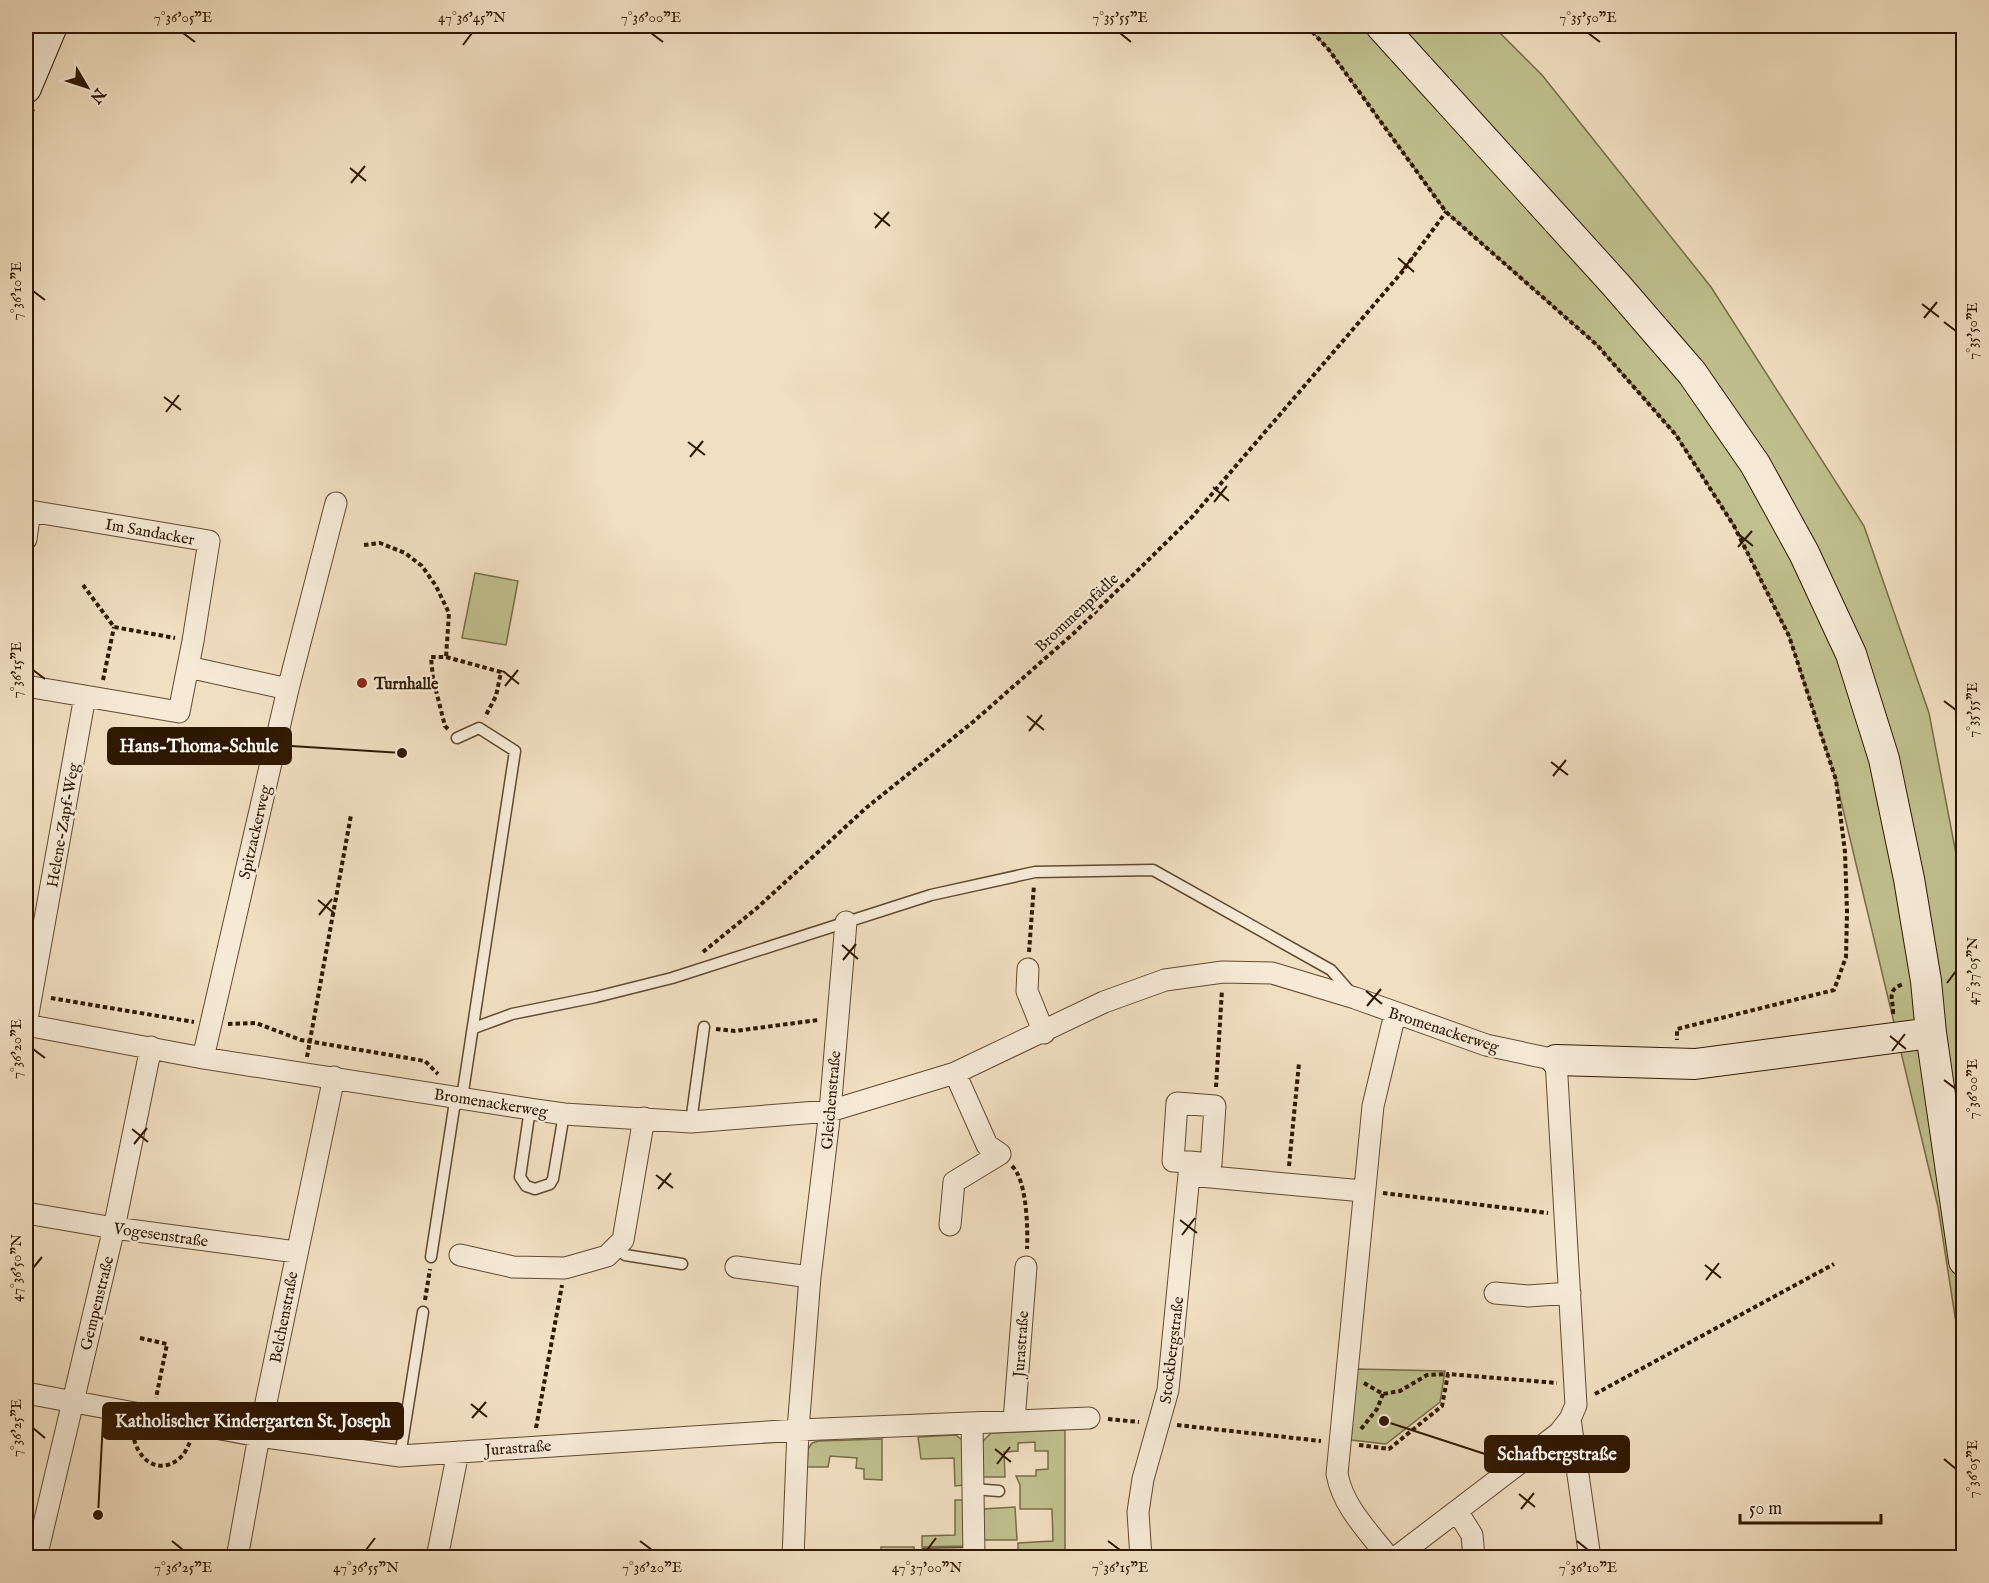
<svg xmlns="http://www.w3.org/2000/svg" width="1989" height="1583" font-family="'IM FELL English',serif">
  <rect width="100%" height="100%" fill="#f1dfc1"/>
  <filter id="stains"><feTurbulence type="fractalNoise" baseFrequency=".00333" numOctaves="4"/><feColorMatrix values="0 0 0 0 .2 0 0 0 0 .09 0 0 0 0 .02 0 0 0 .5 -.17"/></filter>
  <radialGradient id="worn" r=".72"><stop offset=".6" stop-color="#630" stop-opacity="0"/><stop offset="1" stop-color="#630" stop-opacity=".3"/></radialGradient>
  <path fill="#c0c08e" stroke="#786c48" stroke-width="1.5" d="M1307,26h186l49,49 169,212 153,239 65,187 34,177v478l-25,-161 -102,-427 -47,-144 -55,-110 -58,-91 -79,-90 -151,-133 -117,-162z
    M475,573l43,8 -12,64 -44,-7z
    M1356,1369l89,2 -5,31 -54,42 -35,-4z
    M1065,1430v127h-47v-14l35,-2 -1,-32h-32v-24l-4,-9h20v-6l12,-1v-18h-13v-9l-17,1v8l-14,1 1,25h-23v-35l9,-9z
    M956,1435l6,5 2,45 -9,1 -1,-28 -33,1 -3,-22z
    M882,1439v41l-18,-1v-10l-8,-1 1,-10 -27,-2 -2,11h-21l1,-18 4,-6 7,-2z
    M955,1500h10l1,46 -44,1v-11l33,-1z
    M1015,1507l2,33h-34v-31z
    M881,1547h33v10h-33z"/>
  <g fill="none" stroke-linecap="round" stroke-linejoin="round">
    <g stroke="#604a31" stroke-width="13">
      <path id="lane" d="M474,1028l38,-14 84,-17 76,-19 259,-83 104,-23 118,-2 178,100 20,23
        M530,1109l-10,68 6,9 9,3 15,-5 3,-5 11,-65
        M691,1122l13,-95
        M616,1247l9,8 57,9
        M431,1257l23,-149 8,-10 53,-347 -36,-23 -22,10
        M400,1456l23,-144
        M973,1489l26,2
        M925,1554l49,-1"/>
    </g>
    <g stroke="#604a31" stroke-width="23">
      <path id="street" d="M26,539l4,-28 179,30 -16,100 -14,71 -153,-26
        M188,667l100,22
        M1028,969l-1,22 17,42
        M26,1025l177,33 327,51 34,5 127,8 139,-11 125,-38 149,-71 61,-22 58,-8 49,1 83,25 131,47 70,15 20,345 -6,14 -11,14 -164,125
        M26,1025l59,-329
        M203,1058l85,-369 48,-186
        M1189,1175l1,-13 -17,-1 4,-58 38,3 -4,58 -21,-2
        M26,1213l88,15 182,24
        M950,1225l4,-43 46,-28 -13,-9 -32,-72
        M460,1255l53,12 52,1 42,-12 16,-16 21,-122
        M736,1267l74,10
        M1495,1293l33,3 42,-3
        M26,1393l233,43 141,20 398,-26 291,-12
        M1570,1419l20,139
        M1014,1421l12,-154
        M972,1423l2,135
        M1457,1511l15,24 2,23
        M36,1558l78,-330 37,-181
        M237,1558l22,-122 75,-359
        M437,1558l21,-106
        M793,1558l5,-128 12,-153 20,-166 16,-189
        M1141,1558l-3,-46 5,-33 25,-89 21,-215 174,16
        M1389,1558c-20,-26 -46,-51 -52,-84l36,-368 22,-92"/>
    </g>
    <g stroke="#2f1801" stroke-width="32">
      <path id="secondary" d="M1381,26l235,259 76,88 63,91 49,89 47,101 33,105 25,120 17,102 5,52 33,228
        M26,88l26,-62
        M1556,1060l139,4 236,-31"/>
    </g>
    <path stroke="#2f1801" stroke-width="4" stroke-dasharray="4.5 3" stroke-linecap="butt" d="M1307,26l22,24 117,162 151,133 79,90 58,91 55,110 47,144 9,72 2,60 -1,45 -12,33 -157,39v11
      M26,126l7,-17
      M364,545l16,-2 25,10 17,13 14,20 13,27 -3,44
      M83,585l31,42 61,11
      M103,680l11,-53
      M448,729l-3,-3 -12,-47 -2,-22h15l55,15 -5,24 -11,21
      M703,952l54,-44 109,-100 107,-86 101,-89 119,-117 209,-244 44,-60
      M1029,952l5,-67
      M51,998l143,24
      M1893,1014c1,-15 -8,-23 10,-30
      M228,1024l28,-1 45,17 124,21 13,13
      M716,1029l19,2 83,-11
      M307,1057l44,-242
      M1216,1087l6,-97
      M1012,1166c15,14 16,63 15,83
      M1289,1166l10,-103
      M1383,1193l165,20
      M425,1300l5,-31
      M140,1338l27,6 -11,54
      M1364,1383l19,11 17,-3 27,-16 21,-1
      M1595,1394l239,-130
      M1108,1419l31,3
      M1177,1425l144,16
      M536,1428l26,-143
      M1361,1429l16,-20 6,-15
      M133,1432c2,27 27,47 50,23 3,-4 5,-9 7,-13
      M1359,1445l30,4 53,-43 6,-32 109,9"/>
    <use href="#lane" stroke="#f6ead7" stroke-width="10"/>
    <use href="#street" stroke="#f6ead7" stroke-width="21"/>
    <use href="#secondary" stroke="#f6ead7" stroke-width="30"/>
  </g>
  <path fill="none" stroke="#2f1801" stroke-width="2" d="M183,33l12,9M651,33l12,9M1120,33l11,9M1588,33l12,9M463,45l9,-12M350,168l16,13M351,183l14,-17M874,213l16,13M875,228l14,-16M1398,258l16,14M1400,273l13,-16M33,291l12,9M1922,304l17,13M1924,318l13,-16M1944,322l12,9M164,397l17,13M166,412l13,-17M688,442l17,13M690,457l13,-16M1213,487l16,14M1214,502l13,-16M1737,533l16,13M1738,547l14,-16M33,670l12,9M503,671l16,13M505,686l13,-16M1944,701l12,9M1027,716l17,14M1029,731l13,-16M1551,762l17,13M1553,776l13,-16M318,900l16,13M319,915l13,-16M842,945l16,14M843,960l13,-16M1947,983l9,-12M1366,991l16,13M1367,1006l14,-17M1890,1036l16,13M33,1049l12,9M1892,1051l13,-17M1944,1080l12,9M132,1129l16,13M134,1144l13,-16M656,1175l17,13M658,1189l13,-16M1180,1220l17,13M1182,1235l13,-17M1705,1265l16,13M33,1268l9,-11M1706,1280l13,-17M471,1404l16,13M472,1418l14,-16M33,1428l12,10M995,1449l16,13M1944,1459l12,10M997,1464l13,-17M1519,1494l16,13M1521,1509l13,-16M172,1541l11,9M640,1541l12,9M1108,1541l12,9M1577,1541l11,9M366,1550l9,-12M927,1550l9,-12"/>
  <circle fill="#8f2418" stroke="#f6ead7" stroke-width="2" cx="362" cy="683" r="6"/>
  <g text-anchor="middle" stroke-width="4.5" stroke-linejoin="round" paint-order="stroke">
    <g font-size="16" fill="#2f1801" stroke="#f6ead7">
      <text transform="translate(150 531) rotate(10)" y="6">Im Sandacker</text>
      <text transform="translate(1076 612) rotate(-43)" y="6">Brommenpfädle</text>
      <text transform="translate(62 825) rotate(-80)" y="6">Helene-Zapf-Weg</text>
      <text transform="translate(254 832) rotate(-77)" y="6">Spitzackerweg</text>
      <text transform="translate(1444 1029) rotate(18)" y="6">Bromenackerweg</text>
      <text transform="translate(830 1100) rotate(-85)" y="6">Gleichenstraße</text>
      <text transform="translate(491 1102) rotate(9)" y="6">Bromenackerweg</text>
      <text transform="translate(161 1234) rotate(8)" y="6">Vogesenstraße</text>
      <text transform="translate(96 1303) rotate(-76)" y="6">Gempenstraße</text>
      <text transform="translate(283 1317) rotate(-79)" y="6">Belchenstraße</text>
      <text transform="translate(1020 1344) rotate(-86)" y="6">Jurastraße</text>
      <text transform="translate(1171 1350) rotate(-83)" y="6">Stockbergstraße</text>
      <text transform="translate(518 1447) rotate(-4)" y="6">Jurastraße</text>
    </g>
    <g font-size="16" font-weight="bold" fill="#2f1801" stroke="#f6ead7" text-anchor="start">
      <text x="374" y="689">Turnhalle</text>
    </g>
  </g>
  <path fill="none" stroke="#2f1801" stroke-width="2" d="M402 753L291 746M98 1515L103 1421M1384 1421L1485 1454"/>
  <g fill="#2f1801" stroke="#f6ead7" stroke-width="2">
    <circle cx="402" cy="753" r="6"/>
    <circle cx="98" cy="1515" r="6"/>
    <circle cx="1384" cy="1421" r="6"/>
  </g>
  <g fill="#2f1801" stroke="#2f1801" stroke-width="2">
    <rect x="108" y="728" width="183" height="36" rx="6"/>
    <rect x="103" y="1403" width="300" height="36" rx="6"/>
    <rect x="1485" y="1436" width="144" height="36" rx="6"/>
  </g>
  <g font-size="18" text-anchor="middle" font-weight="bold" fill="#fff">
    <text x="199" y="752">Hans-Thoma-Schule</text>
    <text x="253" y="1427">Katholischer Kindergarten St. Joseph</text>
    <text x="1557" y="1460">Schafbergstraße</text>
  </g>
  <rect width="1989" height="1583" fill="none" stroke="#f1dfc1" stroke-width="66"/>
  <g transform="translate(87 87) rotate(129)" stroke="#f6ead7" stroke-width="4.5" paint-order="stroke">
  <path d="M0-4.5L10 22L0 15L-10 22Z" fill="#2f1801"/>
  <text y="-9" font-size="16" font-weight="bold" text-anchor="middle" fill="#2f1801">N</text>
  </g>
  <path d="M1740 1514v9h141v-9" fill="none" stroke="#2f1801" stroke-width="3"/>
  <text x="1749" y="1514" font-size="18" fill="#2f1801" stroke="#f6ead7" stroke-width="4.5" paint-order="stroke">50 m</text>
  <rect x="33" y="33" width="1923" height="1517" fill="none" stroke="#2f1801" stroke-width="2"/>
  <g font-size="15" text-anchor="middle" fill="#2f1801">
    <text x="183" y="22">7°36'05"E</text>
    <text x="472" y="22">47°36'45"N</text>
    <text x="651" y="22">7°36'00"E</text>
    <text x="1120" y="22">7°35'55"E</text>
    <text x="1588" y="22">7°35'50"E</text>
    <text transform="translate(16 291) rotate(-90)" y="5">7°36'10"E</text>
    <text transform="translate(1972 331) rotate(-90)" y="5">7°35'50"E</text>
    <text transform="translate(16 670) rotate(-90)" y="5">7°36'15"E</text>
    <text transform="translate(1972 710) rotate(-90)" y="5">7°35'55"E</text>
    <text transform="translate(1972 971) rotate(-90)" y="5">47°37'05"N</text>
    <text transform="translate(16 1049) rotate(-90)" y="5">7°36'20"E</text>
    <text transform="translate(1972 1089) rotate(-90)" y="5">7°36'00"E</text>
    <text transform="translate(16 1268) rotate(-90)" y="5">47°36'50"N</text>
    <text transform="translate(16 1428) rotate(-90)" y="5">7°36'25"E</text>
    <text transform="translate(1972 1469) rotate(-90)" y="5">7°36'05"E</text>
    <text x="183" y="1572">7°36'25"E</text>
    <text x="366" y="1572">47°36'55"N</text>
    <text x="652" y="1572">7°36'20"E</text>
    <text x="927" y="1572">47°37'00"N</text>
    <text x="1120" y="1572">7°36'15"E</text>
    <text x="1588" y="1572">7°36'10"E</text>
  </g>
  <rect width="100%" height="100%" filter="url(#stains)"/>
  <rect width="100%" height="100%" fill="url(#worn)"/>
</svg>
